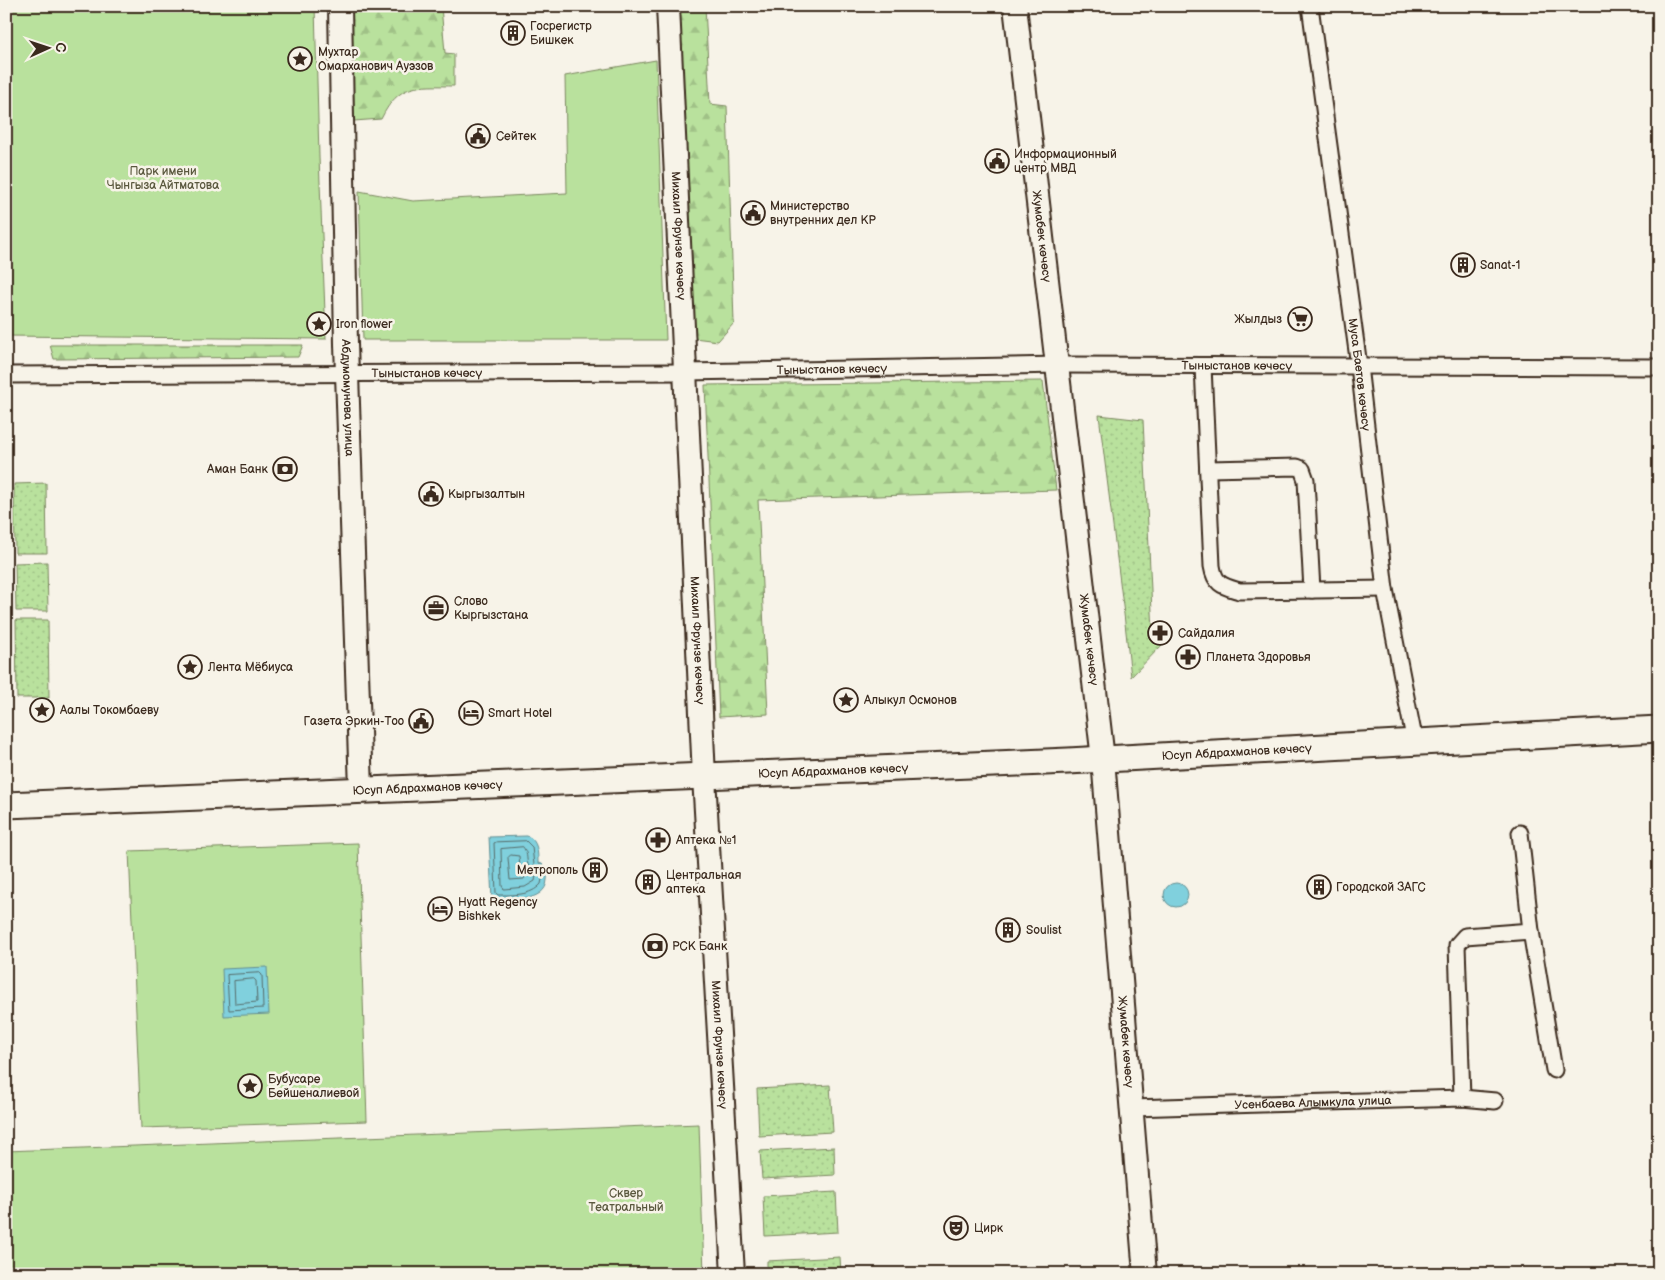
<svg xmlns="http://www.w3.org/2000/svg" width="1665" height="1280" font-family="'Balsamiq Sans',sans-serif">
  <defs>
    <pattern id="grass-dots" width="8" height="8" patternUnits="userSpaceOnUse" patternTransform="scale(1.25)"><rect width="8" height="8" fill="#b9e19d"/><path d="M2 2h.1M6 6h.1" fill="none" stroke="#a0c187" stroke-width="1.8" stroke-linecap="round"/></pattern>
    <pattern id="forest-firs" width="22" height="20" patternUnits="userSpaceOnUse" patternTransform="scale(1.25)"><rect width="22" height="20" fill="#b9e19d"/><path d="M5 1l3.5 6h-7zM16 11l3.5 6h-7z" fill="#a0c187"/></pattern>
  </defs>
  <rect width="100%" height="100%" fill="#f7f3e8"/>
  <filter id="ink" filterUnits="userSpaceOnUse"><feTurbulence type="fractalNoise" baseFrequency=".02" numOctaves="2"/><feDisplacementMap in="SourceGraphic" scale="10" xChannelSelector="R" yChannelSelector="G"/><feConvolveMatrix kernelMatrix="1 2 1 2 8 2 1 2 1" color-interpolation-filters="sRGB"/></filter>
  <g filter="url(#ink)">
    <path fill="url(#grass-dots)" stroke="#7a865e" d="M1099,415l44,5 10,213 9,12 -31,32 -7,-63z
      M46,483l1,70h-32l-1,-69z
      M47,562l1,49h-32l-1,-48z
      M16,620h32l1,78h-32z
      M830,1085l3,47 -74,4 -2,-47z
      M834,1147l1,28 -73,4 -2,-28z
      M836,1192l2,40 -73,4 -2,-40z
      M840,1257l1,17h-74v-13z"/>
    <path fill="url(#forest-firs)" stroke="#7a865e" d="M352,6h89l4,47 9,1v32c-36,0 -55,-4 -73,33l-27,2z
      M680,6h25l5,98 17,2 7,217 -16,18 -24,-3z
      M50,345h253l-5,12 -244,2z
      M1043,381l13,109 -298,10 10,214 -49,3 -14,-332z"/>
    <path fill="#b9e19d" stroke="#7a865e" d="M6,6h309l4,151 7,182 -320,-3z
      M656,60l10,280h-303l-4,-149 54,10 154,-8 -2,-117z
      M358,843l9,278 -226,7 -12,-277z
      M699,1124l5,150h-698v-123z"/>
    <path fill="#80d0dd" stroke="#648e91" d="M527,836c11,4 11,17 11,27l4,1c4,5 6,10 5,16 -1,23 -39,20 -55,21l-3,-64z
      M1164 895a12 12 0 1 1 24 0a12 12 0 1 1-24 0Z
      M267,967l2,47 -45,2 -2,-47z"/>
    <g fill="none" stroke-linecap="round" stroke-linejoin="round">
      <path stroke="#576c6a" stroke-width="1" d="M526,841l6,6 2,18c7,8 10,7 7,19 -10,12 -29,11 -43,11l-2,-2 -2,-50 2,-1z
        M523,847c8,10 -1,17 13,28l-1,6 -10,6 -21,2 -2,-3 -1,-37z
        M511,855l8,1 1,12 5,9 -1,2 -14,1 -2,-22z
        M260,973l2,2 1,33 -34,2 -2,-35z
        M254,979l2,2 1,21 -22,2 -1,-23z"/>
      <g stroke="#3b2a1e" stroke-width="19">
        <g id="street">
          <path id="s1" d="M1310,6l49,360 26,223 30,154"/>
          <path d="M1203,366l9,200c3,19 11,20 27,25l146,-2"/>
          <path id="s2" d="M6,375l679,-3 373,-7 601,2"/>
          <path d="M1208,469l89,-2 5,2 4,11 6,110"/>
          <path d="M1520,833l11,98 23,139"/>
          <path d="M1462,1098l-5,-153 8,-9 66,-5"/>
          <path id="s3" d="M1132,1108l330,-10 33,3"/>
        </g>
      </g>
      <g stroke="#3b2a1e" stroke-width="26">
        <g id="secondary">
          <path id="s4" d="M340,6l6,338 15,446"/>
          <path id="s5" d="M668,6l36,771 29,497"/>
          <path id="s6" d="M1015,6l88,753 42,515"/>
        </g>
      </g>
      <g stroke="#3b2a1e" stroke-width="29">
        <g id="primary">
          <path id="s7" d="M6,805l1062,-44 591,-32"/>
        </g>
      </g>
      <use href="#street" stroke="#f7f3e8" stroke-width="15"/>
      <use href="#secondary" stroke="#f7f3e8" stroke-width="22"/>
      <use href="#primary" stroke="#f7f3e8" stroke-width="25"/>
    </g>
  </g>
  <defs>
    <g id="building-ring" transform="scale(1.25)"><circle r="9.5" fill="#f7f3e8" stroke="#3b2a1e" stroke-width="1.5"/><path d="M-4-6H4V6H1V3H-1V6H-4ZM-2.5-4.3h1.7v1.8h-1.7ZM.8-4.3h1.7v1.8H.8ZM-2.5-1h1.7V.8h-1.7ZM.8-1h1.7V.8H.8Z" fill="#3b2a1e"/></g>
    <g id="sight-ring" transform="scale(1.25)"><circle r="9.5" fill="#f7f3e8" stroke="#3b2a1e" stroke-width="1.5"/><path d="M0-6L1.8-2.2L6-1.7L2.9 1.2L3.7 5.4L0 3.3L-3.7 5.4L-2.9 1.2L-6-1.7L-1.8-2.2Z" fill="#3b2a1e"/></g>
    <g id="civic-ring" transform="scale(1.25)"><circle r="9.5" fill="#f7f3e8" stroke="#3b2a1e" stroke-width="1.5"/><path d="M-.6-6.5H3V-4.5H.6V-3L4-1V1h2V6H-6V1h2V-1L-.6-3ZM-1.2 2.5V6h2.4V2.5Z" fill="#3b2a1e"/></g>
    <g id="supermarket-ring" transform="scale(1.25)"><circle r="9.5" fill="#f7f3e8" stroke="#3b2a1e" stroke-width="1.5"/><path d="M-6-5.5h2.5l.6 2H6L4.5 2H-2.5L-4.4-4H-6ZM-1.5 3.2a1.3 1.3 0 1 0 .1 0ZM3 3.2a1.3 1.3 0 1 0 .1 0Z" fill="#3b2a1e"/></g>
    <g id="bank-ring" transform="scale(1.25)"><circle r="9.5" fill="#f7f3e8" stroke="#3b2a1e" stroke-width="1.5"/><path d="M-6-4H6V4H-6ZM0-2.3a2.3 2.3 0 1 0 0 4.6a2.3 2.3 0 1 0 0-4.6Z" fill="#3b2a1e"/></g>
    <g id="office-ring" transform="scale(1.25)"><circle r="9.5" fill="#f7f3e8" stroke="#3b2a1e" stroke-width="1.5"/><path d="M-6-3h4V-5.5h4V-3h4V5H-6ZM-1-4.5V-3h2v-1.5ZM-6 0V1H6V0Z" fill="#3b2a1e"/></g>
    <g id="pharmacy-ring" transform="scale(1.25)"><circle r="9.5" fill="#f7f3e8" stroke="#3b2a1e" stroke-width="1.5"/><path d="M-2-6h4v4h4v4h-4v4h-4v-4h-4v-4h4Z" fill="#3b2a1e"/></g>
    <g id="hotel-ring" transform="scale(1.25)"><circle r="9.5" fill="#f7f3e8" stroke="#3b2a1e" stroke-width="1.5"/><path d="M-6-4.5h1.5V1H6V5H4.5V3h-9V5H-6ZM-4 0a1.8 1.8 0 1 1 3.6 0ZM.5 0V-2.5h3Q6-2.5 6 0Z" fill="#3b2a1e"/></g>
    <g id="theatre-ring" transform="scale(1.25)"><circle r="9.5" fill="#f7f3e8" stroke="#3b2a1e" stroke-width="1.5"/><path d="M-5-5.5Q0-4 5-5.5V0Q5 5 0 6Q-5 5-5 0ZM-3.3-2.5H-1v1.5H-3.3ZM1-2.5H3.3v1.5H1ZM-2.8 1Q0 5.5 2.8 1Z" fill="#3b2a1e"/></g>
  </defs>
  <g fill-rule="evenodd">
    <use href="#building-ring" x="513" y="33"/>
    <use href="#sight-ring" x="300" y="59"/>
    <use href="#civic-ring" x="478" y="136"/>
    <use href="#civic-ring" x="997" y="161"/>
    <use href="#civic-ring" x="753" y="213"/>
    <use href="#building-ring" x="1463" y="265"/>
    <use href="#supermarket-ring" x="1300" y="319"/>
    <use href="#sight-ring" x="319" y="324"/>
    <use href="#bank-ring" x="285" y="469"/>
    <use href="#civic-ring" x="431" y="494"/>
    <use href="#office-ring" x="436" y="608"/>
    <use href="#pharmacy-ring" x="1160" y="633"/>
    <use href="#pharmacy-ring" x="1188" y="657"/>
    <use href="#sight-ring" x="190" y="667"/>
    <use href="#sight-ring" x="846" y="700"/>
    <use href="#sight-ring" x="42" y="710"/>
    <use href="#hotel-ring" x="471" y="713"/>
    <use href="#civic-ring" x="421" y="721"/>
    <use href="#pharmacy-ring" x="658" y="840"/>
    <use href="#building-ring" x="595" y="870"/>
    <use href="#building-ring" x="648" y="882"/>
    <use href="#building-ring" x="1319" y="887"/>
    <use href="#hotel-ring" x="440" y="909"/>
    <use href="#building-ring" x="1008" y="930"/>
    <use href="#bank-ring" x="655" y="946"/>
    <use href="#sight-ring" x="250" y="1086"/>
    <use href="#theatre-ring" x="956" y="1228"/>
  </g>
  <g text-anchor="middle" stroke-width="5" stroke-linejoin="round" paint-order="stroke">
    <g font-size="12" fill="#3b2a1e" stroke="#f7f3e8" text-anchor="start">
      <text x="530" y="30">Госрегистр<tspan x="530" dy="14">Бишкек</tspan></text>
      <text x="318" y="56">Мухтар<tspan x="318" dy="14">Омарханович Ауэзов</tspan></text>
      <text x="496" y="140">Сейтек</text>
      <text x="1014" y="158">Информационный<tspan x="1014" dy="14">центр МВД</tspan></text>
      <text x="770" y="210">Министерство<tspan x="770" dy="14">внутренних дел КР</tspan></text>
      <text x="1480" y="269">Sanat-1</text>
      <text x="1282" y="323" text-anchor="end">Жылдыз</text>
      <text x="336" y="328">Iron flower</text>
      <text x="268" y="473" text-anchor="end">Аман Банк</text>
      <text x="448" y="498">Кыргызалтын</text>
      <text x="454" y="605">Слово<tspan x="454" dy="14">Кыргызстана</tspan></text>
      <text x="1178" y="637">Сайдалия</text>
      <text x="1206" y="661">Планета Здоровья</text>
      <text x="208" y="671">Лента Мёбиуса</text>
      <text x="864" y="704">Алыкул Осмонов</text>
      <text x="60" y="714">Аалы Токомбаеву</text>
      <text x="488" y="717">Smart Hotel</text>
      <text x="404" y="725" text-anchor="end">Газета Эркин-Тоо</text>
      <text x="676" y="844">Аптека №1</text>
      <text x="578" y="874" text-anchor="end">Метрополь</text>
      <text x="666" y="879">Центральная<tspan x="666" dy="14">аптека</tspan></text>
      <text x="1336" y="891">Городской ЗАГС</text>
      <text x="458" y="906">Hyatt Regency<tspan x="458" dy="14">Bishkek</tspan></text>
      <text x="1026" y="934">Soulist</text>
      <text x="672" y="950">РСК Банк</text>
      <text x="268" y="1083">Бубусаре<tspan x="268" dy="14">Бейшеналиевой</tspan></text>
      <text x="974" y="1232">Цирк</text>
    </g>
    <g font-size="12" fill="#5a583e" stroke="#f7f3e8">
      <text x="163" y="175">Парк имени<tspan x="163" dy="14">Чынгыза Айтматова</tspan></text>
      <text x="626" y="1197">Сквер<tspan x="626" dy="14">Театральный</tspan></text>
    </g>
    <g font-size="12" fill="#3b2a1e" stroke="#f7f3e8">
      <text dy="4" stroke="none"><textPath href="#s5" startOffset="230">Михаил Фрунзе көчөсү</textPath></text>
      <text dy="4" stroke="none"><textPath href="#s6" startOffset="232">Жумабек көчөсү</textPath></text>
      <text dy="4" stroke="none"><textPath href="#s2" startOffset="1231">Тыныстанов көчөсү</textPath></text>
      <text dy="4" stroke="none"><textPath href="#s2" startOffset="826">Тыныстанов көчөсү</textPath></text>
      <text dy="4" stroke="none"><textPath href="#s2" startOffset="421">Тыныстанов көчөсү</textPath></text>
      <text dy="4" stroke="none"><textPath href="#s1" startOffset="372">Муса Баетов көчөсү</textPath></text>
      <text dy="4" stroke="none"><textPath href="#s4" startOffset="392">Абдумомунова улица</textPath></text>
      <text dy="4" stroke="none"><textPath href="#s6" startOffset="638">Жумабек көчөсү</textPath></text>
      <text dy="4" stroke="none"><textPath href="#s5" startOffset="635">Михаил Фрунзе көчөсү</textPath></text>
      <text dy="4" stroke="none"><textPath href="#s7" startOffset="1232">Юсуп Абдрахманов көчөсү</textPath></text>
      <text dy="4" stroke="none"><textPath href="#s7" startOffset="828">Юсуп Абдрахманов көчөсү</textPath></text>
      <text dy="4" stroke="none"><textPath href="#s7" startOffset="422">Юсуп Абдрахманов көчөсү</textPath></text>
      <text dy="4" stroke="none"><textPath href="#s6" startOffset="1042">Жумабек көчөсү</textPath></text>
      <text dy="4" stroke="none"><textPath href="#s5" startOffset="1040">Михаил Фрунзе көчөсү</textPath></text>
      <text dy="4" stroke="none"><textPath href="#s3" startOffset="181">Усенбаева Алымкула улица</textPath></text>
    </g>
  </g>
  <rect width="1665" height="1280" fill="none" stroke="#f7f3e8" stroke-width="25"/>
  <rect x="12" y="12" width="1640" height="1255" fill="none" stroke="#3b2a1e" stroke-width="2" filter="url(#ink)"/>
  <g transform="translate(48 48) rotate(87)" stroke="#f7f3e8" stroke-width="4" paint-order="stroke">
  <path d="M0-4L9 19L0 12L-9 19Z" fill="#3b2a1e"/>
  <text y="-8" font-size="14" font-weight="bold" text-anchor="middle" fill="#3b2a1e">С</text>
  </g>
</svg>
